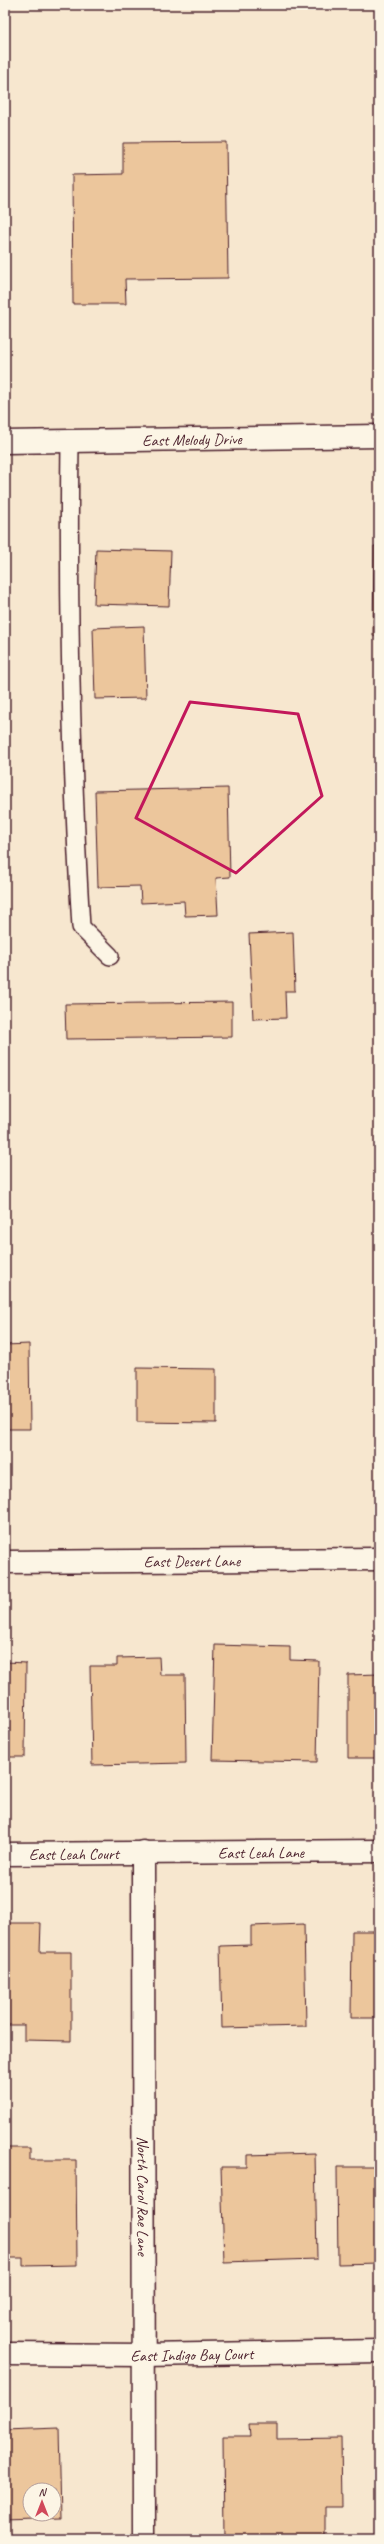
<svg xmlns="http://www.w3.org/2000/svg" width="384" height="2544" font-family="Caveat,sans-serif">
  <rect width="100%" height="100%" fill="#f7e7cf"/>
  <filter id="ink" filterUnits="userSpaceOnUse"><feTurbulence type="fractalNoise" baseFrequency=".025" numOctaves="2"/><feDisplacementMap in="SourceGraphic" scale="8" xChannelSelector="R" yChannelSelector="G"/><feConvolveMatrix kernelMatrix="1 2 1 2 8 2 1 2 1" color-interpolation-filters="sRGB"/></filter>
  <g filter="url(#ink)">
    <path fill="#ecc69c" stroke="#4a1f2b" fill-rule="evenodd" d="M226,142l2,136 -103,1 1,25h-53l-1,-129 51,-1v-31z
      M378,241h1v63z
      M374,546h5v90h-6z
      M96,549l75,2 -2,55 -75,-2z
      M144,626l2,72 -51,1 -2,-71z
      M228,788l2,89 -14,1 2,37 -33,1 -1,-15 -43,2 -1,-17 -42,1 -3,-96z
      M293,932l2,59h-10l1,27 -33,1 -4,-85z
      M232,1002v35l-166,2 -1,-35z
      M29,1344l1,85h-25v-84z
      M137,1368l79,1v54l-79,-1z
      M215,1645l75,2v13l29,1 -2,101 -105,-2z
      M159,1657l1,18h25l1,88 -94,2 -2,-99h27v-8z
      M5,1662l21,1 -1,94h-20z
      M379,1674v84h-31v-83z
      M5,1923h36l-1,29h31v89l-47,-1v-15h-19z
      M304,1924l2,102 -84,2 -2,-82 31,-1v-19z
      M352,1931h27v87h-28z
      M5,2148h25v12h46l1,105 -54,1v-8h-18z
      M315,2153l2,106 -93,3 -3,-95h26v-12z
      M337,2167h42v96l-41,1z
      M249,2424h28v15l64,-1 1,69h-17v32h-101l-1,-103h27z
      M59,2428l2,90 -56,2v-90zM30,2490h24v24h-24z"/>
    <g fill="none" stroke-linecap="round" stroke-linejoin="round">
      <g stroke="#4a1f2b" stroke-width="20">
        <path id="lane" d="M70,441c-2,162 1,324 11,486l29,29"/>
      </g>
      <g stroke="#4a1f2b" stroke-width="25">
        <g id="street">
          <path id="s1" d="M5,442l374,-6"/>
          <path id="s2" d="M5,1562l374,-3"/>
          <path id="s3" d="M143,1852l1,687"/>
          <path id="s4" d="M5,1854l374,-3"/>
          <path id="s5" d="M5,2354l139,1 235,-4"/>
        </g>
      </g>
      <use href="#lane" stroke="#fcf5e5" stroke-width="17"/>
      <use href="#street" stroke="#fcf5e5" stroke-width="22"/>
    </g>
  </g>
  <path fill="none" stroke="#c2185b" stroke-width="3" stroke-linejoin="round" d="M190,702l108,12 24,82 -86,77 -100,-55z"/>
  <g text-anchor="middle" stroke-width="3.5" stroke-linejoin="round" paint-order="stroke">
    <g font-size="16" fill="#4a1f2b" stroke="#fcf5e5">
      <text dy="6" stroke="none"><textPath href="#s1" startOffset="187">East Melody Drive</textPath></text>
      <text dy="6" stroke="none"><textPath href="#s2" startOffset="187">East Desert Lane</textPath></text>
      <text dy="6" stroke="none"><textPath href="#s4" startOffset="256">East Leah Lane</textPath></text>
      <text dy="6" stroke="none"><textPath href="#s4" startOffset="69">East Leah Court</textPath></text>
      <text dy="6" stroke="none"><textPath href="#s3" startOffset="344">North Carol Rae Lane</textPath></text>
      <text dy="6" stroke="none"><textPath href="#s5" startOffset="187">East Indigo Bay Court</textPath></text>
    </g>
  </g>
  <rect width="384" height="2544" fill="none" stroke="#fcf5e5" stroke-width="20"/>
  <rect x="10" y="10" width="364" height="2524" fill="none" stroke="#4a1f2b" stroke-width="1.5" filter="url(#ink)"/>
  <g transform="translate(42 2502)"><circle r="19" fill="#fcf5e5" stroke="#b59f9b"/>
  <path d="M0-3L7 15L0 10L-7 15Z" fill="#d1495b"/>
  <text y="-6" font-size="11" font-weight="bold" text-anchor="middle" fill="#4a1f2b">N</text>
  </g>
</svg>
